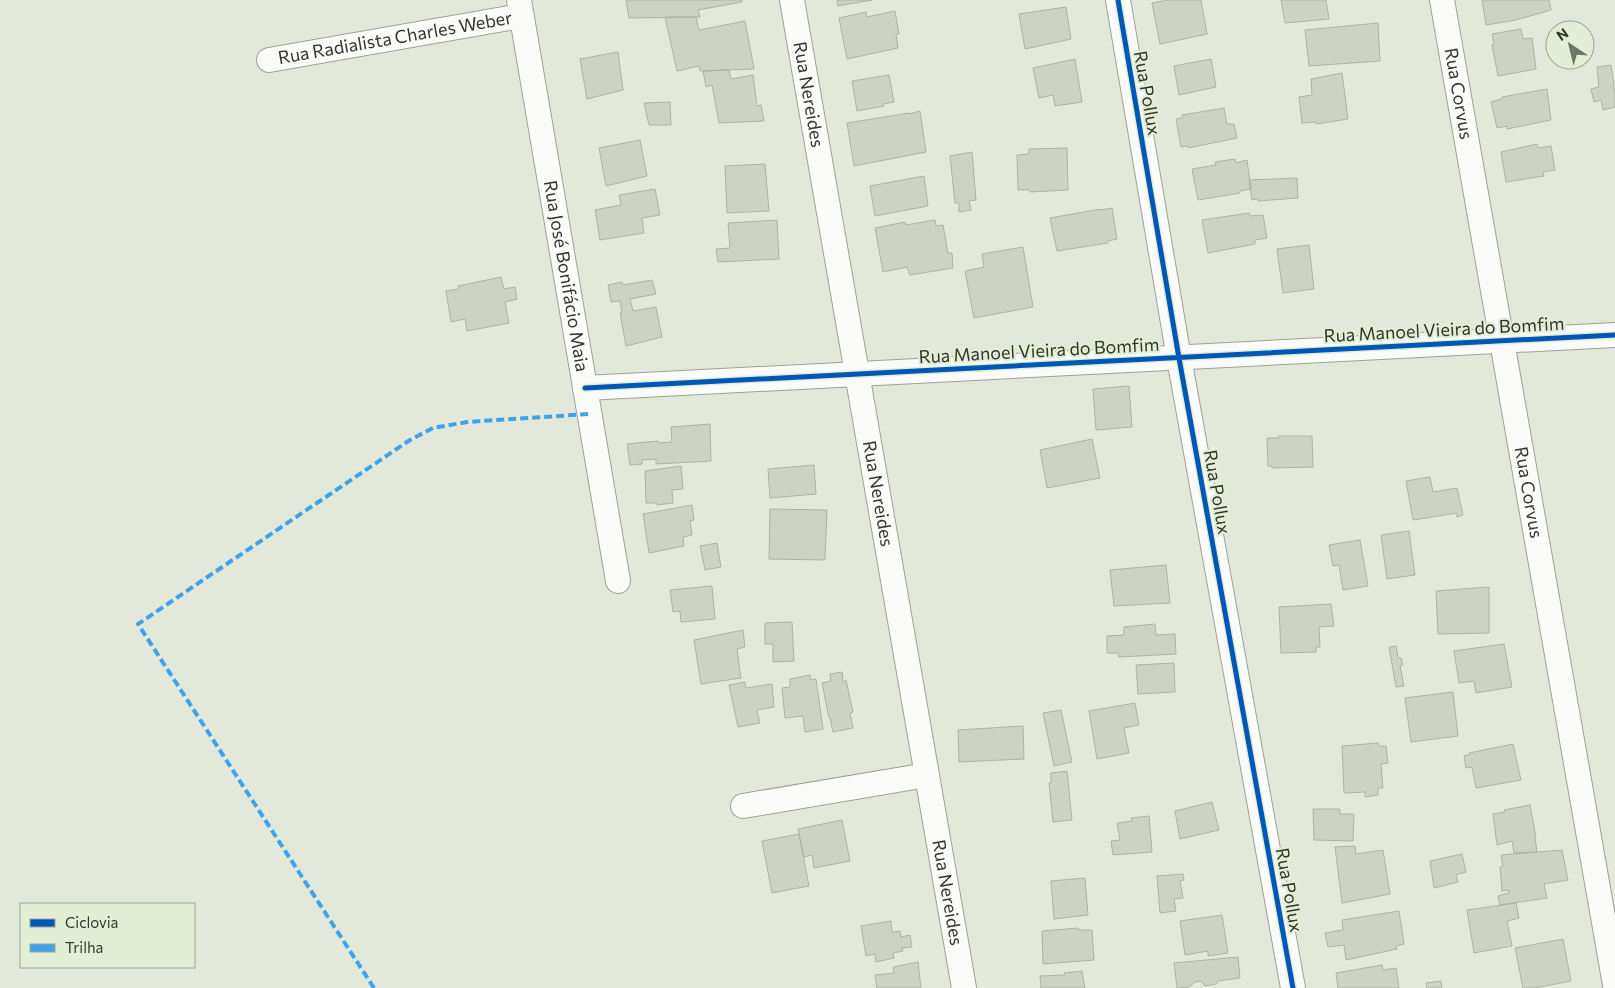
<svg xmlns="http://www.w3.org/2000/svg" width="1615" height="988" font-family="Commissioner,sans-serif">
  <rect width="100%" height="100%" fill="#e2e9db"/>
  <path fill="#ccd2c6" stroke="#adb2a7" d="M626,0h116v2l-44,8 2,7 -71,1z
    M837,0h35l-34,6z
    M1168,0h33l6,34 -47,10 -8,-41z
    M1281,0h45l3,19 -44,4z
    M1482,0h67l2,10 -35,10 -30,5z
    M1066,7l5,32 -46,10 -6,-35z
    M895,11l4,23h-3l2,14 -51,11 -8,-41 27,-6 1,5z
    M665,17h31l3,13 46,-9 9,48 -54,2 -1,-5 -22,5z
    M1378,23l2,38 -71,5 -4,-36z
    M1521,29l2,10 9,-1 4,31 -38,7 -6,-31h2l-2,-11z
    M618,52l5,38 -36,9 -7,-40z
    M1075,59l7,43 -27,4 -2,-11 -14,3 -6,-30z
    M1211,59l5,28 -37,8 -5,-29z
    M1611,65l4,29v13l-12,3 -2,-10 -7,2 -3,-13 8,-2 -2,-20z
    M729,70l2,9 22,-4 4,31 4,-1 3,16 -45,2 -7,-38 -6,2 -3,-16z
    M1342,73l6,46 -32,5v-2l-14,1 -3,-26 13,-2 -1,-16z
    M889,75l5,27 -11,2 1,2 -27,5 -5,-30z
    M1547,89l4,31 -44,9v-3l-10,2 -6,-26 11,-3v-2z
    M670,102l1,23h-22l-5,-22z
    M1224,108l3,16h7l3,14 -49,10v-2l-7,1 -5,-28 6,-1v-3z
    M920,111l6,41 -72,14 -7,-43 62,-10v1z
    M640,140l7,36 -41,10 -7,-38z
    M1537,144l1,4 13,-2 4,24 -12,2 1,4 -38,6 -5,-30z
    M1067,148l1,42 -38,2v-2h-12l-1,-35 12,-1v-5z
    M972,152l4,48 -7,1 2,9 -12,2v-9h-4l-5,-47z
    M1235,159l1,4 11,-3 4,29 -11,2v2l-42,7 -6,-31 24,-4 -1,-3z
    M765,164l4,47 -42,2 -2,-47z
    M924,176l4,30 -53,10 -5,-30z
    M1297,178l1,20 -40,3v-2l-6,1 -3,-20z
    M655,189l5,26 -18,3 2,15 -44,7 -5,-30 26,-5 -2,-10z
    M1112,208l5,31 -9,2v2l-51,8 -7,-33 51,-9v1z
    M1249,213l1,3 13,-1 4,23 -12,2v4l-47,9 -6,-33z
    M777,220l2,39 -61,3 -2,-13 14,-1 -2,-25z
    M935,220l1,6 7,-1 5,28h4l1,15 -43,7 -3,-8 -24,5 -8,-44 30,-6 1,3z
    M1309,245l5,44 -31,4 -6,-44z
    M1023,247l10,60 -59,11 -9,-47 19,-4 -2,-13z
    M501,277l3,12 11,-2 2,12 -12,3 4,21 -42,8 -2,-12 -14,3 -5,-31 13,-2 -1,-3z
    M652,280l4,14 -26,5 3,12 23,-4 6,30 -36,9 -6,-33h2l-2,-12 -9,1 -3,-17 14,-3 1,3z
    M1129,386l3,41 -36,3 -3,-41z
    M710,424l1,37 -55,3v-5l-14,1v4l-12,1 -3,-21 31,-3 1,2 13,-1 -1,-15z
    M1279,436h33l1,31 -41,1v-2h-4l-1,-28h12z
    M1092,439l8,39 -53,10 -7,-38z
    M814,465l2,29 -46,4 -2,-29z
    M681,466l2,23 -11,1 1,13 -16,2v-2h-11l-1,-32z
    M1430,477l3,15 24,-4 6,27 -6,2v-4l-44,7 -7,-39z
    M692,505l2,15 -4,1 2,14 -9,2 1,9 -35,7 -6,-39z
    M770,509l57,1 -2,50 -56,-1z
    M1409,531l6,44 -28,4 -6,-44z
    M1360,540l8,46 -25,4 -4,-25 -6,1 -4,-21z
    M717,543l4,24 -16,3 -5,-24z
    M1166,565l4,38 -56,3 -4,-36z
    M712,586l3,33 -34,3 -1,-11 -7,1 -3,-22z
    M1489,587v46l-51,1 -2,-43z
    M1331,604l3,22 -15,1 1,20h-4v5l-35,1 -2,-46z
    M792,622l2,39 -21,1v-18h-8v-21z
    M1155,624l1,11 19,-1 1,20 -57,3 -1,-4h-11v-17l17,-1v-8z
    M743,630l2,17 -8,2 4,29 -40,6 -7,-44z
    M1504,644l8,43 -36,6 -2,-12 -15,2 -5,-32z
    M1396,646l2,12h3l2,7 -3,1 4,20 -8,1 -7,-40z
    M1174,663l1,29 -37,2 -2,-29z
    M842,672l1,10 3,-2 7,32 -3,1 3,15 -20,4 -3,-14h-1l-7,-35 9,-2 -1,-7z
    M810,675l1,5 5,-1 7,50 -18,3 -2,-16 -18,2 -3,-30 8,-1v-8z
    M745,682l1,6 26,-4 2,23 -17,3 3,13 -22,4 -9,-42z
    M1453,692l5,44 -47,6 -6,-44z
    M1135,703l4,22 -15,3 5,25 -32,6 -8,-48z
    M1061,710l11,52 -18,4 -11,-53z
    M1023,726l1,33 -65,3 -1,-32z
    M1378,743l1,3h7l2,17 -7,1 2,24h-5v7l-13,2v-5l-21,1 -2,-47z
    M1513,744l8,36 -45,8 -4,-21 -6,1 -2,-12 5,-1v-2z
    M1067,771l5,49 -19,2 -4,-39h2v-10z
    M1212,802l7,28 -39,9 -5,-28z
    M1530,805l6,33h-1l2,14 -23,1 -2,-12 -15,4 -4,-31 12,-2 -1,-2z
    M1313,809h27v5h14l-1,27 -39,-1z
    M1149,816l3,36 -39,3 -2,-14 9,-1 -3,-17 15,-2 -1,-3z
    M842,820l8,41 -36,7 -2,-13 -8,2 -6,-28z
    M799,834l10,52 -37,7 -10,-52z
    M1355,846l1,8 27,-4 7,44 -48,9 -7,-56z
    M1562,850l6,30 -24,4 3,14 -47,7 -2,-9 11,-3v-3l-7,1 -2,-24 3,-1 -2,-11z
    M1462,854l4,18 -10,3 2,7 -24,6 -4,-27z
    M1183,874l1,6 -4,1 3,17 -9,1 2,12 -16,2 -3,-37z
    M1085,878l3,37 -34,4 -3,-38z
    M1516,903l3,15 -12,3 5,25 -38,7 -7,-43z
    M1399,911l5,33 -8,2 1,3 -51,11 -2,-15 -16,2 -3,-14 18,-3 -1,-10z
    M1222,915l6,38 -20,3v-5l-23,4 -5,-34z
    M891,921l1,11 8,-1 1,6 9,-2 2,12 -10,1 1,3 -10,2 1,5 -18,4 -1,-8 -9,2 -5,-30z
    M1078,928v2h14l2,30 -51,4 -1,-33z
    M1563,939l8,42 -36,7h-12l-8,-40z
    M1238,957l2,21 -22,3 -2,3 -11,2 -4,-5 -6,1 -6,5 -12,1 -3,-25z
    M918,962l3,26h-44l-2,-13 19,-2 -1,-6z
    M1382,965l1,5 13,-2 3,20h-61l-2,-15z
    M1082,971l3,17h-44l-1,-12 25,-1 -1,-2z
    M1441,981l1,7h-15l-1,-5z"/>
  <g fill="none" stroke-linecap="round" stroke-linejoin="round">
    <g stroke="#9ca296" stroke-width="26">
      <g id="minor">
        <path id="s1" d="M519,0l99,581"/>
        <path id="s2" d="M792,0l172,988"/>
        <path d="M1118,0l61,358 114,630"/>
        <path id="s3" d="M1442,0l173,985"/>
        <path id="s4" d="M269,60l252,-44"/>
        <path d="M585,388l1030,-53"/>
        <path d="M743,806l184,-31"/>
      </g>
    </g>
    <use href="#minor" stroke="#fbfcfa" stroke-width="24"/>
    <path stroke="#3ea3eb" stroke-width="4" stroke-dasharray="8 4" stroke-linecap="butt" d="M374,988l-236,-364 272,-184 23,-12 34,-6 122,-8"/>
    <g stroke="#e2efd5" stroke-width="8">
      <path id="cycleway" d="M1118,0l61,358 114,630
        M585,388l1030,-53"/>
    </g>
    <use href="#cycleway" stroke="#0057b8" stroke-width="5"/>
  </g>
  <g text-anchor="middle" stroke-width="4.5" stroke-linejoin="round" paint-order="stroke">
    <g font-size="18" fill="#32372d" stroke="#e2efd5">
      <text dy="6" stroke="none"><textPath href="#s4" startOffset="128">Rua Radialista Charles Weber</textPath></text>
      <text transform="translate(1147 93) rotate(80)" y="6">Rua Pollux</text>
      <text dy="6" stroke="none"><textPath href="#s3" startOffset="95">Rua Corvus</textPath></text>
      <text dy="6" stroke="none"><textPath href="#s2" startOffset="96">Rua Nereides</textPath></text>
      <text dy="6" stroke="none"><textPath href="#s1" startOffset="280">Rua José Bonifácio Maia</textPath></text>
      <text transform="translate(1444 330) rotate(-3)" y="6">Rua Manoel Vieira do Bomfim</text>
      <text transform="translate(1039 351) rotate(-3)" y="6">Rua Manoel Vieira do Bomfim</text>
      <text transform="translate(1217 492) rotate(80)" y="6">Rua Pollux</text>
      <text dy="6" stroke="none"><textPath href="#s3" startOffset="500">Rua Corvus</textPath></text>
      <text dy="6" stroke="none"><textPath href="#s2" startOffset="501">Rua Nereides</textPath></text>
      <text transform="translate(1289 890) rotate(80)" y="6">Rua Pollux</text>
      <text dy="6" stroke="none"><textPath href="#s2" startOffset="906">Rua Nereides</textPath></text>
    </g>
  </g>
  <rect x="20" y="903" width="175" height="65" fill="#e2efd5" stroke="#9ca592"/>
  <rect x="30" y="919" width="25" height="8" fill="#0057b8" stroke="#9ca592"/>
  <text x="65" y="928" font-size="15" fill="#32372d">Ciclovia</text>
  <rect x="30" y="944" width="25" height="8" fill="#3ea3eb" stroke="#9ca592"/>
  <text x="65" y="953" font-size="15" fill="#32372d">Trilha</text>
  <g transform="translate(1570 45) rotate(325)"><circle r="24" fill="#e2efd5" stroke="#9ca592"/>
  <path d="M0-4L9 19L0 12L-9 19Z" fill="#70756a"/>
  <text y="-8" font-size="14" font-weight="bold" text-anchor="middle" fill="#32372d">N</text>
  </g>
</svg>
